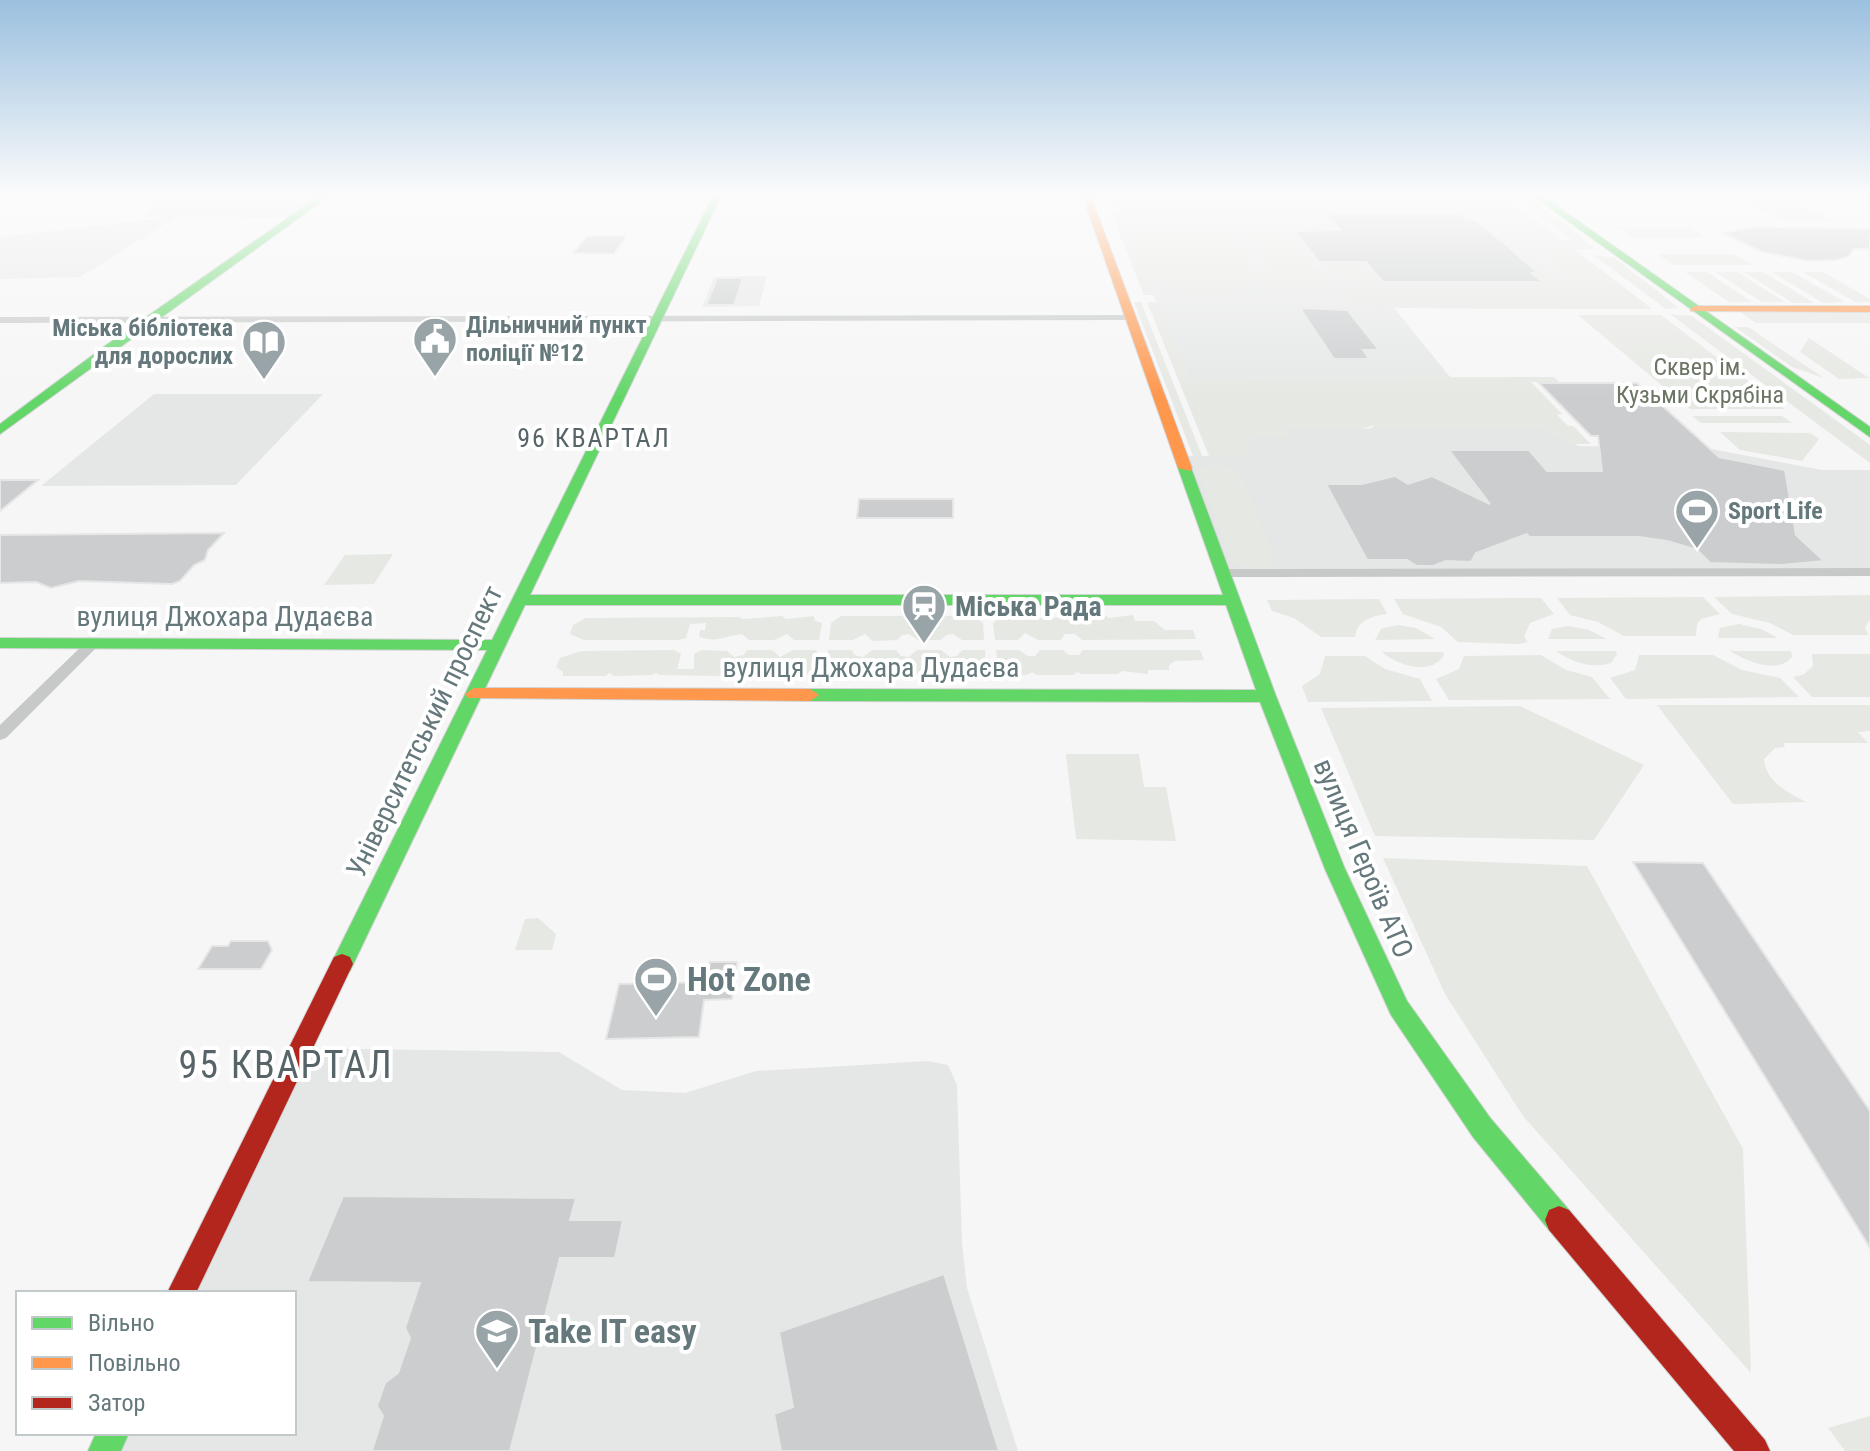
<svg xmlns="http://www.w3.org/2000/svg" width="1870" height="1451" font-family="'Roboto Condensed',sans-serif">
  <rect width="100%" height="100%" fill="#f6f6f6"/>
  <path fill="#e5e7e6" d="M160,194h168l-34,24 -117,-1 -97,60 -80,2v-42l164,-19 -20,-1z
    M1111,195l392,1 59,44h22l12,9 -21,1 77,59 -258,-1 56,69 -261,1z
    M767,276l-8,30 -57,1 12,-30z
    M154,394h169l-87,91 -195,1z
    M1284,428l259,1 36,17 127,2 116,22h48v102l-647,1 -43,-117h63l9,-19h36z
    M300,1048l259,4 63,38 63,3 71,-22 172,-10 20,4 9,20 5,158 5,45 51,163h-914l9,-18h181v-140h-113z"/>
  <path fill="#e6e8e3" d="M1306,196h197l59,44c-32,0 -55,-14 -81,-29l27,28h-8l-23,-20h-8l-7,-6h-137l11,17 -17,-20 123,-1 -124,-1z
    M1738,198h51l47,24h-52z
    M1517,199h15l53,40 -13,1z
    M1111,213h8l35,82h-10z
    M1125,214h95l39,61h13l-33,-51h43l52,68h-65l-9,-14c-10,25 -94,20 -109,0 -12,-17 -18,-44 -26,-64z
    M1618,227h71l17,10h-73z
    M1550,249h24l78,60 -254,-1 -16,-20h190l-11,-12 5,-1 -13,-11h5l-11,-10 6,-2z
    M1514,250h9l45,37 -188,-1 -22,-27h4l19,24 162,-1 -8,-8 5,-1z
    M1657,254h77l18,11h-78z
    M1593,255l22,3 64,50 -13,1z
    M1355,260l38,48 -37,-1 -16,-19h18l-11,-15h-19l-8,-10z
    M1685,272h22l45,30h-23z
    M1715,272h22l48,30h-23z
    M1744,272h19l51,31h-21z
    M1772,272h20l53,30 -22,1z
    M1803,272h20l47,27v3h-15z
    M1134,302h7l61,154h-9z
    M1147,302h10l32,76 365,-1 5,5h-28l31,32 -5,1 11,11h5l18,18h-22l-27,-15h-172l5,-4 -15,4 -75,-1 3,9h-36l-8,19h-35z
    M1740,312h130v11h-114z
    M1670,314l22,2 178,129v18z
    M1578,315h83l124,94h-95z
    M1735,327h13l76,51 -32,-11z
    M1809,338l60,40 -30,1 -39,-27z
    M1692,416h90l10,7h-91z
    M1720,432l90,1 9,6 -17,22 -62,-11z
    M1218,463l22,9 35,86 -8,9 -19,1 -17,-7 -33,-91z
    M393,554l-19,30 -50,1 21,-30z
    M1870,595v25l-5,7 3,8h-75l-23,-12 -38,-9 -18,-17z
    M1703,597l17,17 -19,5 -4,5 -1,12h-72l-26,-14 -28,-7 -13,-17z
    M1541,598l13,16 -24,9 -6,14 4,5 -10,2 -60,-2 -17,-15 -38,-13 -9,-15z
    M1379,599l8,15c-15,2 -30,6 -32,23h-34l-27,-19 -22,-7 -5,-11z
    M1105,615l4,3 24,-3 2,6h19l11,9h28l3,9 -114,1 -7,-6h-10l-4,6h-23l-13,-7 -7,7h-23l-2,-17 9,-7 65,2z
    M782,616l4,3 28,-3 1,5 7,2 -3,17h-25l-7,-6 -13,6h-25l-7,-6c-18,2 -23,9 -43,3l1,-7h5l1,-7 -16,1 -4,14 -8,2h-94l-14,-6 3,-9 13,-7 153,-1 4,2z
    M841,616h62l4,3 4,-3h63l9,7 1,17h-22l-9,-6 -7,1 -5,5h-23l-9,-6 -7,1 -5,5 -24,1 -8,-7 -12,6h-24l2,-17z
    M1739,624l22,5 17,9h-60l2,-10z
    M1398,625l18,3 19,11 -60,1 6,-11z
    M1568,626l21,4 18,9h-59l4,-10z
    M674,650l7,4 -4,15h17v-15l8,-4 25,1 7,6 10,-2 3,-5h25l8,7 13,-7h24l-2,17 -9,8h-23l-4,-3 -5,3h-38l-4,-2 -5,3 -67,-1 -4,-2 -5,2 -37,1 -4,-3 -5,3h-42v-4l-7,-5 4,-9 21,-7z
    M828,650h24l2,5 9,2 9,-7h24l5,6 8,1 8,-7h24l9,7 7,-1 5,-6h23l1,17 -6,3 -1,5 -26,-3 -4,3h-37l-5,-3 -4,3h-37l-5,-3 -27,3 -1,-5 -7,-3z
    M996,650h23l9,6h7l5,-6h23l6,5h10l4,-5h117l4,10 -29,1 -6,4v5h-21v4l-26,-3 -4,3h-36l-5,-2 -4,3h-36l-5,-3c-13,9 -23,-2 -34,-5z
    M1556,651h60l1,3 -6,9c-20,6 -39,-1 -55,-12z
    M1730,651h61l1,6c-15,18 -46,4 -62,-6z
    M1382,652h61l1,3c-14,22 -46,10 -62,-3z
    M1812,654h58v43h-58l-19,-20 10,-2 10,-9z
    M1541,655l25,15 26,7 18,22 -161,1 -13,-21 23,-10 5,-13z
    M1639,655h74l29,15 38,8 19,19 -173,2 -16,-21 25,-8z
    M1325,656h40l20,13 35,10 12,22 -124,1 -6,-16 18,-12z
    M1657,705h213v26l-12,1 10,11h-85l2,4 -10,1 -11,11c1,22 24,34 42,43l-73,2z
    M1520,706l124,59 -50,75 -219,-4 -54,-128z
    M1066,754h73l5,33h22l10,54 -100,-2z
    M1383,858l204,8 156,283 8,224 -228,-257 -78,-122z
    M538,918l18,16 -4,16h-37l10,-31z
    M1870,1416v35h-25l-17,-23z"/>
  <path fill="#cbcdce" stroke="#e6e6e6" stroke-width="2" d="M1327,214h134l7,6h7l30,24 33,29h-6l10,9h-159l-17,-20h-47l-24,-31 45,-1z
    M1755,227l115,2v20h-17l-4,7 -12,4 -29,1 -46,-9 -39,-19z
    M587,236h39l-12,18 -41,-1z
    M717,278h26l-9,27h-28z
    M1300,308l47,2 32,40h-16l6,9h-35z
    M1539,383h98l82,74 66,13 11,65 28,26 -42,4 -72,-2 -13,-13 -30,-9 -28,-4h-110l-2,-3 -51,19 -5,9 -25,-1 -13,5h-16l-10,-6h-40l-41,-76h36l33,-8 13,8 24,-8 58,28 -41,-54h80l18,21h55l-4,-35h-7z
    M0,480h38l-38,31z
    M859,499h94v19h-96z
    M224,533l-16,17 -3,10 -11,5 -14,16 -8,3 -93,-3 -28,7 -15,-6 -36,1v-48z
    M1633,862l70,1 167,248v137z
    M231,941h37l4,9 -11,19h-63l14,-23h16z
    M710,962h27l-5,37 -28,1 -5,37 -93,2 13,-55 88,-2z
    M343,1196l233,2 -6,22h53l-8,38h-55l-50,193h-138l11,-35 -6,-10 8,-23 13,-10 12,-35 -5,-10 15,-45 -113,-1z
    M944,1274l55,177h-218l-7,-37 19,-7 -14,-75z"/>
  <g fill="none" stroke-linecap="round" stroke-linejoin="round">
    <g stroke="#d1d2d3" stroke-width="2">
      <path id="fast" d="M322,194h10l-332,240v-10l105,-78z
        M714,194h8l-192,401h693l-45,-127 12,-3 86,231 69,173 62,132 84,118 78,91 4,10 -4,10 -10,4 -10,-4 -76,-93 -82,-122 -66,-146 -65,-167 -450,-1 -9,-6 9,-6 446,1 -30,-85h-701l-175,366 -8,3 -8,-3 -3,-7 156,-314 -487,-2v-10l492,2z
        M1530,194h10l330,233v10z
        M96,1433h33l-8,18h-33z"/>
    </g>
    <g stroke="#d1d2d3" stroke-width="2">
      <path id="slow" d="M1082,194h8l102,274 -2,3 -12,-3z
        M1695,306h175v6l-179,-1 -1,-2z
        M474,688l336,1 9,6 -9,6 -342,-3 -3,-4z"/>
    </g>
    <g stroke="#d1d2d3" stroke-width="2">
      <path id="jam" d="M342,954l8,3 3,7 -157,329h-29l167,-336z
        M1559,1206l10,4 196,230 5,11h-36l-185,-221 -4,-10 4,-10z"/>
    </g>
    <path fill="#c7c9c9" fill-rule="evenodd" d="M1133,315l2,2 -5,3 -1130,3v-6z
      M1870,568v8l-647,1 -7,-4 7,-4z
      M93,638l7,5 -2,3 -92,92 -6,2v-15l88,-85z"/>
    <use href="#fast" fill="#63d668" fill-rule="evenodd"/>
    <use href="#slow" fill="#ff974d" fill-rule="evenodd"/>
    <use href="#jam" fill="#b3261e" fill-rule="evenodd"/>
  </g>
  <linearGradient id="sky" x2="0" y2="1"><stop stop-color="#9bc0df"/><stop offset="0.49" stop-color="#fbfbfb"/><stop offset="1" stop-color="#fbfbfb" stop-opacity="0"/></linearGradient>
  <rect width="1870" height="398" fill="url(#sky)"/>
  <defs>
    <g id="civic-pin" transform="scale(2.3)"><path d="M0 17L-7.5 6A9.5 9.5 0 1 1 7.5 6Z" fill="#98a4a7" stroke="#fff"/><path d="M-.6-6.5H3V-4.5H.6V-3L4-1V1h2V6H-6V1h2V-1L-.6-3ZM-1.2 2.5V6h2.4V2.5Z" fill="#fff"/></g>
    <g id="library-pin" transform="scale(2.3)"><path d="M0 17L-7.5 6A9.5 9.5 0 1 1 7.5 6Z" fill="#98a4a7" stroke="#fff"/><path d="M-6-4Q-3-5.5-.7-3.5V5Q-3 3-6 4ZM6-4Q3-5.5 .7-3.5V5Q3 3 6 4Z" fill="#fff"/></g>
    <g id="stadium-pin" transform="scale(2.3)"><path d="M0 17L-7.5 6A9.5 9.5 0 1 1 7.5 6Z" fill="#98a4a7" stroke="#fff"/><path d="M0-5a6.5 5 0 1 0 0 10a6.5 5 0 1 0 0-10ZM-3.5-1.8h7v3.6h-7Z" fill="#fff"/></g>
    <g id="station-pin" transform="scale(2.3)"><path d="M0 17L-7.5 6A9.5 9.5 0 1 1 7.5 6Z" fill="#98a4a7" stroke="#fff"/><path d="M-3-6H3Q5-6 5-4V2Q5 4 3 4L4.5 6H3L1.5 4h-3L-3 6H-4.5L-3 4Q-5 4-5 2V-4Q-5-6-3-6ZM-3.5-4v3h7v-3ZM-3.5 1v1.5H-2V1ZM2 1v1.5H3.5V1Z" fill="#fff"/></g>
    <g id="school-pin" transform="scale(2.3)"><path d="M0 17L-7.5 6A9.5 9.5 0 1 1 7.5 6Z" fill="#98a4a7" stroke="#fff"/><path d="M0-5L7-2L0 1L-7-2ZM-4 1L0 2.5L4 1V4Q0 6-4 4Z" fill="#fff"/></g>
  </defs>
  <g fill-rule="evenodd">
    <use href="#civic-pin" x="435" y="339"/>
    <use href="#library-pin" x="264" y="342"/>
    <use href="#stadium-pin" x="1697" y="511"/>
    <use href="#station-pin" x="924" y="606"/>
    <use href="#stadium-pin" x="656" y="979"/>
    <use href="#school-pin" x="497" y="1331"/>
  </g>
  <g text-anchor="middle" stroke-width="8" stroke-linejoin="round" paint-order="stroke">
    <g font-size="24" font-weight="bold" fill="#65787c" stroke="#fff" text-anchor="start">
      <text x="466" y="333">Дільничний пункт<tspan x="466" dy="28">поліції №12</tspan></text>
      <text x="233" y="336" text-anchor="end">Міська бібліотека<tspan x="233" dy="28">для дорослих</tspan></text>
      <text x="1728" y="519">Sport Life</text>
    </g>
    <g font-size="24" fill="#6b7564" stroke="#fff">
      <text x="1700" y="375">Сквер ім.<tspan x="1700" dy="28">Кузьми Скрябіна</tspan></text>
    </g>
    <g font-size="26" letter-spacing="2" fill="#576568" stroke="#fff">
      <text x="594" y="447">96 КВАРТАЛ</text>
    </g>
    <g font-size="28" font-weight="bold" fill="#65787c" stroke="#fff" text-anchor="start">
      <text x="955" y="616">Міська Рада</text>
    </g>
    <g font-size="28" fill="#65787c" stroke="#fff">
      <text x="225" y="626">вулиця Джохара Дудаєва</text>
      <text x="871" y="677">вулиця Джохара Дудаєва</text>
      <text transform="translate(424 731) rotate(-64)" y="10">Університетський проспект</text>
      <text transform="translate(1364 858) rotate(67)" y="10">вулиця Героїв АТО</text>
    </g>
    <g font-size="34" font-weight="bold" fill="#65787c" stroke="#fff" text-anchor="start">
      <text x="687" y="991">Hot Zone</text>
      <text x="528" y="1343">Take IT easy</text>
    </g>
    <g font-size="38" letter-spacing="2" fill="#576568" stroke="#fff">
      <text x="286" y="1078">95 КВАРТАЛ</text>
    </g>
  </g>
  <rect x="16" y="1291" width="280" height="144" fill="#ffffff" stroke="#c1c9cb" stroke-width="2"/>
  <rect x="32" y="1317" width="40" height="12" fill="#63d668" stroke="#c1c9cb" stroke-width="2"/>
  <text x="88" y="1331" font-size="24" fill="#65787c">Вільно</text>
  <rect x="32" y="1357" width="40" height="12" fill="#ff974d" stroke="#c1c9cb" stroke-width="2"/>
  <text x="88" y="1371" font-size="24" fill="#65787c">Повільно</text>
  <rect x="32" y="1397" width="40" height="12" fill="#b3261e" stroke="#c1c9cb" stroke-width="2"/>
  <text x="88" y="1411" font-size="24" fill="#65787c">Затор</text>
</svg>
